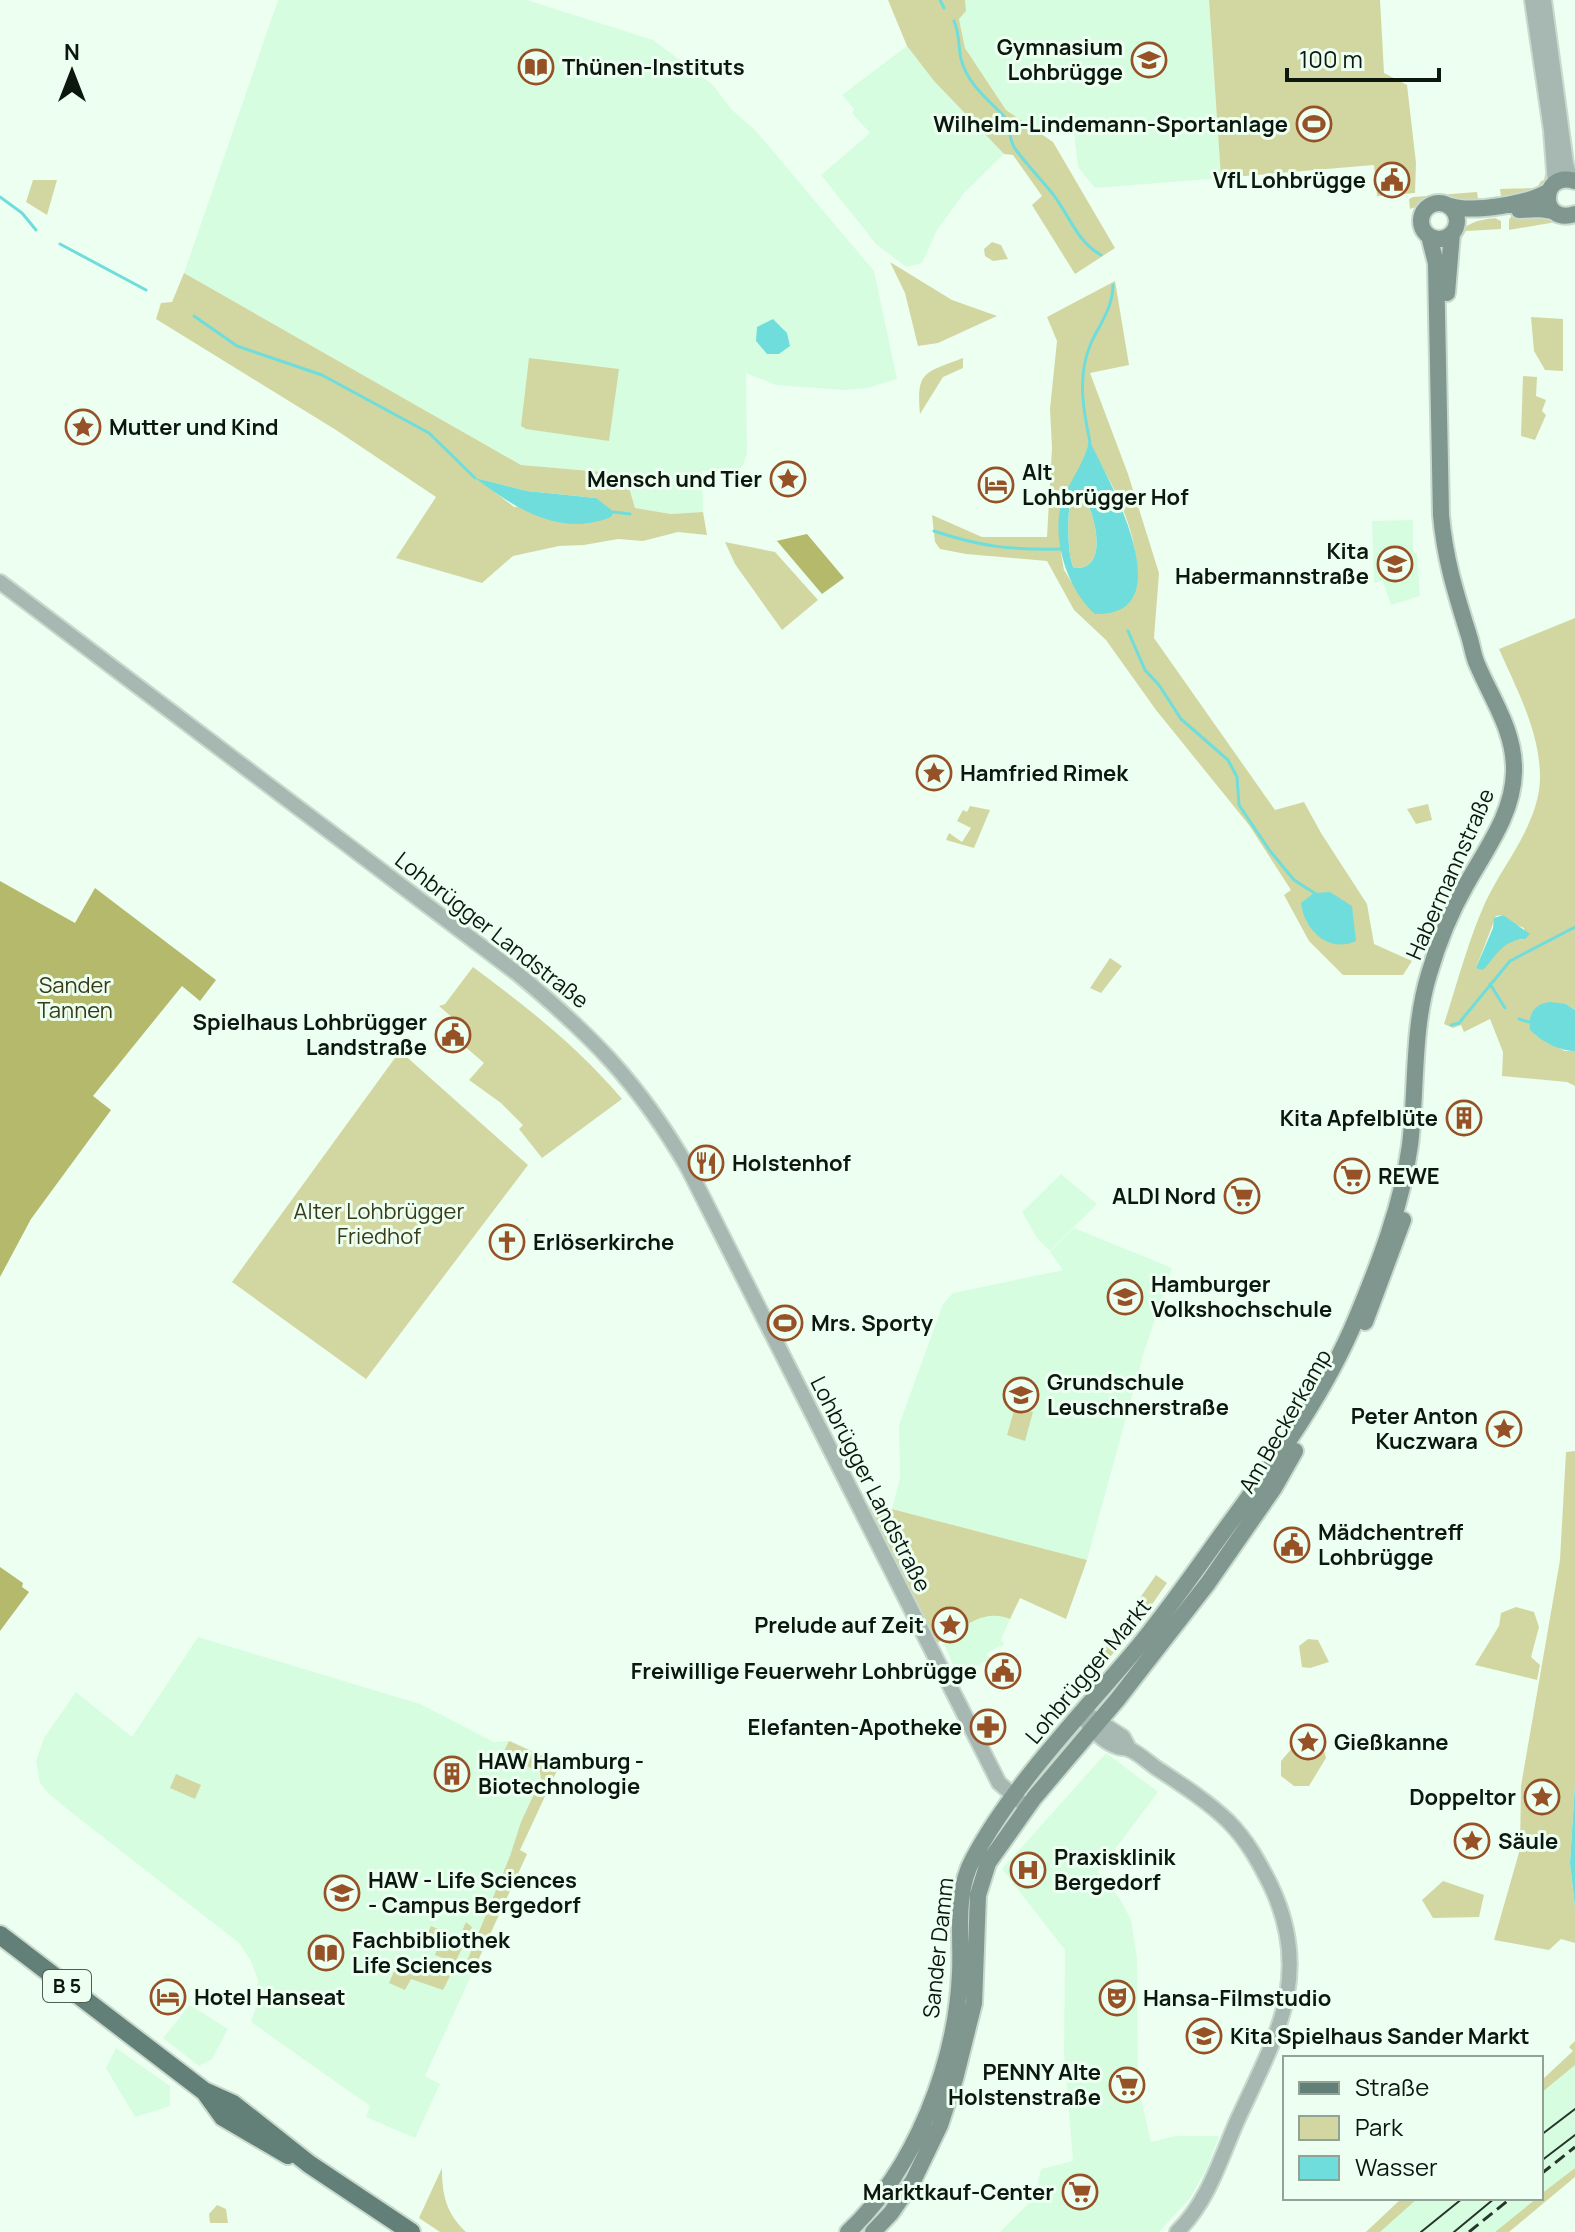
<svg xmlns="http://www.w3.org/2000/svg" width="1575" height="2232" viewBox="0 0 1575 2232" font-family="Manrope,sans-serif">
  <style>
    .built { fill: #d7fde1 }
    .green { fill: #d2d7a2; fill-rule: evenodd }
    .forest { fill: #b4b96b }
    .water { fill: #6edddb; fill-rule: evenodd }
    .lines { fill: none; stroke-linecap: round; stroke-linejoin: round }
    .stream { stroke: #6edddb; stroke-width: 3 }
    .tertiary-casing { stroke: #c8dacd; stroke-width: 18 }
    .secondary-casing { stroke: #c8dacd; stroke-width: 20 }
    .primary-casing { stroke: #c8dacd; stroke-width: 22 }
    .tertiary { stroke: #a7b7b2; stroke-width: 14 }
    .secondary { stroke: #7f978f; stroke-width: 16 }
    .primary { stroke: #628077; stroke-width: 18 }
    .tram { stroke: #29352c; stroke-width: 2 }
    .rail { stroke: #29352c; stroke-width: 3; stroke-dasharray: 12 6; stroke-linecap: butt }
    .labels { text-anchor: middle; stroke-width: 6; stroke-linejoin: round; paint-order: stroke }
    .shield { fill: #ecfff1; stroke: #4f5d53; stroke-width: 2 }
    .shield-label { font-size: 20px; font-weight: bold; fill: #0c170f }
    .poi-label { font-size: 22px; font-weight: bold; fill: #0c170f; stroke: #ecfff1; text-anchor: start }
    .street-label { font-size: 22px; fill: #0c170f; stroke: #ecfff1 }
    .park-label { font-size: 22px; fill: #383a18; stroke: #ecfff1 }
  </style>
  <rect width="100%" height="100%" fill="#ecfff1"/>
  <path class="built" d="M278,0h249l126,40 59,44 20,26 24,21 118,140 23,108 -29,9 -25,2 -67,-5 -30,-12 1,80 -4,12 -7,6h-34l1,41 -32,2 -36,-6 -11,-34 -103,-9 -337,-192z
    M965,0h244l12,178 -126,10 -17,-21 -5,-43 -37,6 -30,-20 -41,-62 -6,-29 7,-8z
    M907,46l27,35 70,73 -40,39 -27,37 -15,33 -16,4 -30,-23 -55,-69 49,-42 -18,-20 2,-4 -12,-14z
    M1413,520v33h4l3,43 -29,9 -8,-24 -9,2 -2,-62z
    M1061,1174l36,30 -47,47 -13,-13 -15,-26z
    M1074,1228l98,40 -28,84 -57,208 -195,-51 8,-31 -1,-53 44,-121 10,-11 110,-23 -13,-18z
    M1000,1615l10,4 -9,21 3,3 -2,4 -3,-1 -13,8 5,4 -33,17 -16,-35 36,-24z
    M198,1637l222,67 74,38 17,-1 49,23 -40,86 7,4 -102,222 15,8 -25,54 -49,-21 4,-11 -119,-84 5,-15 2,-27 -7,-19 -12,-18 -163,-127 -27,-22 -9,-11 -4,-22 8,-23 32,-46 56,45z
    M1106,1753l52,39 -60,80 22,27 11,21 6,38 1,127 13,57 24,-6h44l-12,32 -17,30 -31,34h-159l34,-34 7,-29 32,-8 -9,-109 1,-102 -63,-81z
    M190,2005l38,24 -16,30 -13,7 -36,-28z
    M1575,2041v127l-34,26v-113l32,-30 -4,-4z
    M116,2048l54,38v20l-35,11 -29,-49z
    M1402,2198h135l-42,34h-129z"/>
  <path class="green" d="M888,0h77l1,11 -7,8 6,29 41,62 47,32 62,106 -40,26 -43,-69 10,-9 -29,-41 -9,-1 -70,-73 -27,-35z
    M1209,0h171l4,73 23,12 9,78 -1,30 -38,3 -3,-31 -153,13z
    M1552,169l-6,19 -55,14v-4l10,-1 -1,-8 37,-1 4,-7 3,-1 1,-5z
    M33,180h24l-10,35 -21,-13z
    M1477,192l1,7 10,-1v4l-49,-4 -29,11 -1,-10 4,-2z
    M1541,212l21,9 -53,9v-10l3,-5z
    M1495,218l6,3v8l-35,2 -8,13 -3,-5c10,-16 22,-19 40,-21z
    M992,242l9,3 7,14 -15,2 -8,-5 -1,-7z
    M890,262l62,38 45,16 -59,27 -20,3 -13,-53z
    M184,273l337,192 104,9 10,34 36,6 32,-2 4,23 -29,-3 -35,9 -25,-2 -34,6 -25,1 -46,10 -31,27 -86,-25 40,-61 -100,-67 -180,-111 5,-16 11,-1zM478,479l49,12 69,7 -82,9z
    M1115,281l14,84 -39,8 38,101 31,99 -5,65 121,172 29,-8 17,31 46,71 7,40 38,17 -9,14h-60l-34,-34 -25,-46 7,-5 -42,-65 -93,-115 -50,-70 -32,-30 -27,-49 -81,-7 -26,-5 -5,-7 -3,-27 50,22h65l5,-89 -2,-39 7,-68 -10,-24zM1089,442c25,47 53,92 47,147l-57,5 -15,-24 -3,-17v-50l19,-32z
    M1531,317l32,2v52l-18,-1 -11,-19z
    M529,358l90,11 -10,72 -83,-12 -5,-3z
    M963,358v10l-20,9 -23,37c-4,-44 5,-41 43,-56z
    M1523,376l14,1 -1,19 10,4 -4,11 4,4 -11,25 -14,-4z
    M1073,492l10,2c11,17 28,77 -9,74 -7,-11 -8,-62 -1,-76z
    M725,542l50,10 43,48 -36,30 -47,-66z
    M1575,618v392l-9,-6 -31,31 30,16h10v35l-8,-4 -65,-6 1,-24 -13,-33 -26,13 -3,-7 -8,3 -9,-4c13,-40 24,-83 41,-121 19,-41 56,-81 55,-128 -1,-45 -23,-85 -41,-126zM1503,915l6,7 15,6 1,11c-28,1 -26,20 -49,29l20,-52z
    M1428,804l4,16 -16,4 -9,-15z
    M970,806l20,4 -16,38 -28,-8 3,-7 13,9 9,-14 -14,-7 6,-11 4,2z
    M1110,958l12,8 -21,27 -11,-5z
    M473,967c55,41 104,79 149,132l-80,59 -23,-29 4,-4 -22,-22 -32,-23 15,-17 -22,-19 8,-11 -31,-27 6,-2z
    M400,1051l128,114 -162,214 -134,-97z
    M1015,1407l18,5 -8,29 -18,-6z
    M1575,1451v333l-5,79 5,44v36l-14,-4 -12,11 -55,-10 26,-91 1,-63 39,-226 6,-108z
    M869,1506l23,3 195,51 -21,59 -46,-21 -10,21c-29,-12 -48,11 -73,24z
    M1156,1575l11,8 -26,37 -5,-1 -15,21 2,2 -18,21 -8,-4z
    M1516,1607l18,5 5,15 -8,30 9,8 -3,15 -62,-15 24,-39 2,-13z
    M1308,1639l10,1 11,22 -19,6 -8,-1 -3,-21z
    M1312,1733l11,13 3,12 -17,28h-15l-13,-10v-15l23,-27z
    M509,1741l51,23 -40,86 7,4 -52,113 -8,-6 43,-105 11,-34 20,-43 -1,-7 -35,-15 -2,-4z
    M176,1774l25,11 -6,14 -25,-11z
    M1443,1881l41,14 -5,22 -46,1 -11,-18z
    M466,1922l6,5 -17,36 -20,-8 3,-9 -14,-5 7,-15 28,12z
    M432,1961l21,9 -10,20 -32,-11 -6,11 -16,-7 9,-21 28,12z
    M1575,2041v24l-34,28v-12l32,-30 -4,-4z
    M442,2168c0,27 4,45 24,64h-26l-21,-14z
    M1575,2168v9l-66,55h-14l42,-34h4v-4z
    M1402,2198h16l-38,34h-14z
    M217,2205l9,4 2,14h-18l-1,-9z"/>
  <path class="forest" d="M807,534l37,44 -22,16 -45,-53 -5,1z
    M0,881l75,42 20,-35 121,92 -16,21 -18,-15 -89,110 18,14 -80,109 -31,58z
    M0,1567l23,16 -1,4 7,5 -29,39z"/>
  <path class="water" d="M773,319l14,14 3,13 -11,8h-12l-11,-13 1,-14z
    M1089,440c18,36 97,177 6,174 -29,-25 -48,-85 -29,-122 9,-19 19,-31 23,-52zM1073,493l10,1c11,17 28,77 -9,74 -7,-11 -8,-62 -1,-75z
    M475,478l52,13 69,7 18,14 -3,5c-51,21 -96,-9 -136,-39z
    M1330,892l22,14 4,35c-28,13 -52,-12 -55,-38l13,-10z
    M1503,915l27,19 -5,5c-22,1 -28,16 -42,31l-7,-2 17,-40 1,-10z
    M1550,1002l16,2 9,6v41c-16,0 -34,-10 -45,-21 -2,-16 4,-26 20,-28z
    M1575,1784v123l-5,-44z"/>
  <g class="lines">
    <path class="stream" d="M940,0l4,8
      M954,21c6,14 4,24 7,38 6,24 26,40 43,57 7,11 4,24 12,34 11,15 24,28 36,43 17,21 24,48 49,62
      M0,197l22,16 14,17
      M60,244l86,46
      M194,316l43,30 85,29 107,58 46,45
      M1090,442c-7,-33 -13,-66 1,-99 9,-19 22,-36 22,-58
      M614,512l16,2
      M934,531c47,16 78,19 127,18
      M1128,631l17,39 14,15 22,34 47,41 9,17 2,28 31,46 24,29 22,14
      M1490,984l15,24
      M1519,1019l10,3
      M1451,1025l8,-2 51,-62 65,-34"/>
    <g class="tertiary-casing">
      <path id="tertiary" d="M1532,0l19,130 4,53
        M1544,0l22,164 5,15
        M0,582l518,392c74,62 121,109 170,194l311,615 28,24
        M1092,1717l31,20 7,13
        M1085,1720c8,11 20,23 33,27 3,1 8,1 11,2 9,4 18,12 26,18 24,16 51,33 73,54 19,19 31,41 43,65 43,91 4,152 -34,235 -17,39 -29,81 -60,111"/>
    </g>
    <g class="secondary-casing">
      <path id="secondary" d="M1575,181c-36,-11 -36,45 0,33
        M1421 221a18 18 0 1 1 36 0a18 18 0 1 1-36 0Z
        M1450,206c23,7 79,-2 99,-15
        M1519,210l22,-1 12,2
        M1447,293l5,-60
        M1365,1322l38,-102
        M848,2232c67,-63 108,-168 112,-259 2,-37 -6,-79 13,-114 39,-73 105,-141 159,-205 37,-44 69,-92 103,-138 46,-63 91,-125 121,-197 23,-55 46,-114 54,-174 7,-57 2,-115 19,-171 9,-31 21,-61 37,-89 20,-36 47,-71 48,-113 1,-41 -22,-72 -37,-108 -4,-9 -5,-19 -8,-28 -13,-42 -24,-76 -28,-121l-5,-252 -7,-27
        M873,2232l18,-19 22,-32 27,-56 15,-46 19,-76 4,-108 10,-32 46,-65 83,-98 91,-117 66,-95 21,-37"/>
    </g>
    <g class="primary-casing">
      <path id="primary" d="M0,1935l204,156 29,13 76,60 102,68
        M205,2092l18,25 65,38"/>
    </g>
    <use href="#tertiary" class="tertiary"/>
    <use href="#secondary" class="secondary"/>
    <use href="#primary" class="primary"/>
    <path class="tram" d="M1541,2135l34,-26
      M1541,2161l34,-26
      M1421,2232l42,-34
      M1454,2232l41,-34"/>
    <path class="rail" d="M1541,2174l34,-27
      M1469,2232l42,-34"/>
  </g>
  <defs>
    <g id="school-ring" transform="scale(1.8)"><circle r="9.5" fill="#ecfff1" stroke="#965126" stroke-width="1.5"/><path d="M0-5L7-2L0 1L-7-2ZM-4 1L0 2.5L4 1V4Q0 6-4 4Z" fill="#965126"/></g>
    <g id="library-ring" transform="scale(1.8)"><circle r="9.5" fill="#ecfff1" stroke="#965126" stroke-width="1.5"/><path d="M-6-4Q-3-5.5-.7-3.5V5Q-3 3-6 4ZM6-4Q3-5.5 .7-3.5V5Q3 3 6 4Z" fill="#965126"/></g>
    <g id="stadium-ring" transform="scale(1.8)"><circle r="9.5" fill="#ecfff1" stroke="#965126" stroke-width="1.5"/><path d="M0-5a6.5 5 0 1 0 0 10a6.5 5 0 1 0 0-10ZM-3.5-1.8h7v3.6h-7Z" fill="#965126"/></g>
    <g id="civic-ring" transform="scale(1.8)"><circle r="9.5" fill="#ecfff1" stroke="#965126" stroke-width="1.5"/><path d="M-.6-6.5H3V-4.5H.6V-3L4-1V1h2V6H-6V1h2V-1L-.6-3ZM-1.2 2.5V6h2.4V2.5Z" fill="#965126"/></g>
    <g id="sight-ring" transform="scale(1.8)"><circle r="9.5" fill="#ecfff1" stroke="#965126" stroke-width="1.5"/><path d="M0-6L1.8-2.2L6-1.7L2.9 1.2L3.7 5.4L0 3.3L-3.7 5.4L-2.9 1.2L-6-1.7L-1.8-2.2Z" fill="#965126"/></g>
    <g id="hotel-ring" transform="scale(1.8)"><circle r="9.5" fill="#ecfff1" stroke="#965126" stroke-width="1.5"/><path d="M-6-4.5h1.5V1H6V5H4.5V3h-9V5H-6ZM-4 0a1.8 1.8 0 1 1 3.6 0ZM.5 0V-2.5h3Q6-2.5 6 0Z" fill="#965126"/></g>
    <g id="building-ring" transform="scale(1.8)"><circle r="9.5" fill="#ecfff1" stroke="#965126" stroke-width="1.5"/><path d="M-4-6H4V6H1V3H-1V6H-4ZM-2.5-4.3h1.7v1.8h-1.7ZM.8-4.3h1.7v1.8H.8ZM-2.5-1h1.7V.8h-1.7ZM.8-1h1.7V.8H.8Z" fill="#965126"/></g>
    <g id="restaurant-ring" transform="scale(1.8)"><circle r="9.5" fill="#ecfff1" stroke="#965126" stroke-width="1.5"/><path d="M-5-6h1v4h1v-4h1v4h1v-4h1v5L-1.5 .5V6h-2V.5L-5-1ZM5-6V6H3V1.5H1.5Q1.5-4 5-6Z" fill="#965126"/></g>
    <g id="supermarket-ring" transform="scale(1.8)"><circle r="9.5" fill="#ecfff1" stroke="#965126" stroke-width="1.5"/><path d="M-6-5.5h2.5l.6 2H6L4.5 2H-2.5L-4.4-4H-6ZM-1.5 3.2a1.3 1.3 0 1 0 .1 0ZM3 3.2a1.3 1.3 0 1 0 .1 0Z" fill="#965126"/></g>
    <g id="church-ring" transform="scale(1.8)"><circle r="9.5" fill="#ecfff1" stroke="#965126" stroke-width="1.5"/><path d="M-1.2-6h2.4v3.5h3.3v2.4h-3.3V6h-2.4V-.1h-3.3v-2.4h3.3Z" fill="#965126"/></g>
    <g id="university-ring" transform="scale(1.8)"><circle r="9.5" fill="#ecfff1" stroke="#965126" stroke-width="1.5"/><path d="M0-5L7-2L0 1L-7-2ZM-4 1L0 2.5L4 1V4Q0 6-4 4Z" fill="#965126"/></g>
    <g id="pharmacy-ring" transform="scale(1.8)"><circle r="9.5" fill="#ecfff1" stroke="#965126" stroke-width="1.5"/><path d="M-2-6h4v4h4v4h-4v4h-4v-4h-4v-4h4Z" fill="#965126"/></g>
    <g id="hospital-ring" transform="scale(1.8)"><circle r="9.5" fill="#ecfff1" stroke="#965126" stroke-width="1.5"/><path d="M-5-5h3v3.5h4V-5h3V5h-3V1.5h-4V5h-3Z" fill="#965126"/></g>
    <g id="theatre-ring" transform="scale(1.8)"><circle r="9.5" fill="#ecfff1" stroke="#965126" stroke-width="1.5"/><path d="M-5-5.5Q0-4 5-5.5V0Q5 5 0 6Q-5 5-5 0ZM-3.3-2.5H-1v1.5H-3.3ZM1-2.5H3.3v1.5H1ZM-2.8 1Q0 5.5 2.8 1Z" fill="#965126"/></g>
  </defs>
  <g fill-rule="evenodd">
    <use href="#school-ring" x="1149" y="60"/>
    <use href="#library-ring" x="536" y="67"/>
    <use href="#stadium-ring" x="1314" y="124"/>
    <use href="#civic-ring" x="1392" y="180"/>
    <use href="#sight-ring" x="83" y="427"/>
    <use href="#sight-ring" x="788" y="479"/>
    <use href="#hotel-ring" x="996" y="485"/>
    <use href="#school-ring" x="1395" y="564"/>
    <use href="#sight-ring" x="934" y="773"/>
    <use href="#civic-ring" x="453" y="1035"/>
    <use href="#building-ring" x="1464" y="1118"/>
    <use href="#restaurant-ring" x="706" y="1163"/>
    <use href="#supermarket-ring" x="1352" y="1176"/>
    <use href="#supermarket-ring" x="1242" y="1196"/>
    <use href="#church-ring" x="507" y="1242"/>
    <use href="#university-ring" x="1125" y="1297"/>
    <use href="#stadium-ring" x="785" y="1323"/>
    <use href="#school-ring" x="1021" y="1395"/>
    <use href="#sight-ring" x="1504" y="1429"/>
    <use href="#civic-ring" x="1292" y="1545"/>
    <use href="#sight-ring" x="950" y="1625"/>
    <use href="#civic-ring" x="1003" y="1671"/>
    <use href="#pharmacy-ring" x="988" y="1727"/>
    <use href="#sight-ring" x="1308" y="1742"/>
    <use href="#building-ring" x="452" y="1774"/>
    <use href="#sight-ring" x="1542" y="1797"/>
    <use href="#sight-ring" x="1472" y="1841"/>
    <use href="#hospital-ring" x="1028" y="1870"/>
    <use href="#university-ring" x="342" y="1893"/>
    <use href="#library-ring" x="326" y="1953"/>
    <use href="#hotel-ring" x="168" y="1997"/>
    <use href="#theatre-ring" x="1117" y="1998"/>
    <use href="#school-ring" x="1204" y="2036"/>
    <use href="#supermarket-ring" x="1127" y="2085"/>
    <use href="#supermarket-ring" x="1080" y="2192"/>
  </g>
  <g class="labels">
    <rect class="shield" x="43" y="1970" width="48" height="32" rx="6"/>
    <g class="shield-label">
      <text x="67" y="1993">B 5</text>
    </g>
    <g class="poi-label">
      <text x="1123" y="55" text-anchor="end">Gymnasium<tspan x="1123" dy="25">Lohbrügge</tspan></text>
      <text x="562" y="75">Thünen-Instituts</text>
      <text x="1288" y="132" text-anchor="end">Wilhelm-Lindemann-Sportanlage</text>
      <text x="1366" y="188" text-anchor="end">VfL Lohbrügge</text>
      <text x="109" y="435">Mutter und Kind</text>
      <text x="1022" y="480">Alt<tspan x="1022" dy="25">Lohbrügger Hof</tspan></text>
      <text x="762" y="487" text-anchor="end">Mensch und Tier</text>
      <text x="1369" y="559" text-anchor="end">Kita<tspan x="1369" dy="25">Habermannstraße</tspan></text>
      <text x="960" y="781">Hamfried Rimek</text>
      <text x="427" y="1030" text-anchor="end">Spielhaus Lohbrügger<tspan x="427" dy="25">Landstraße</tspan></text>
      <text x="1438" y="1126" text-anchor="end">Kita Apfelblüte</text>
      <text x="732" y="1171">Holstenhof</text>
      <text x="1378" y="1184">REWE</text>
      <text x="1216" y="1204" text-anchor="end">ALDI Nord</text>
      <text x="533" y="1250">Erlöserkirche</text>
      <text x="1151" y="1292">Hamburger<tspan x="1151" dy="25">Volkshochschule</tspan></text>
      <text x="811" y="1331">Mrs. Sporty</text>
      <text x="1047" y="1390">Grundschule<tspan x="1047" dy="25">Leuschnerstraße</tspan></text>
      <text x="1478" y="1424" text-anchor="end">Peter Anton<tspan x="1478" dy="25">Kuczwara</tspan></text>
      <text x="1318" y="1540">Mädchentreff<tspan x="1318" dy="25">Lohbrügge</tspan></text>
      <text x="924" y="1633" text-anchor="end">Prelude auf Zeit</text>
      <text x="977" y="1679" text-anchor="end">Freiwillige Feuerwehr Lohbrügge</text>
      <text x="962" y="1735" text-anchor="end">Elefanten-Apotheke</text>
      <text x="1334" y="1750">Gießkanne</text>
      <text x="478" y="1769">HAW Hamburg -<tspan x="478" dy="25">Biotechnologie</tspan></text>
      <text x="1516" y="1805" text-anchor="end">Doppeltor</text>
      <text x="1498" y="1849">Säule</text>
      <text x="1054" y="1865">Praxisklinik<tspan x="1054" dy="25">Bergedorf</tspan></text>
      <text x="368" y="1888">HAW - Life Sciences<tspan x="368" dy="25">- Campus Bergedorf</tspan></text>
      <text x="352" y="1948">Fachbibliothek<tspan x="352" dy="25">Life Sciences</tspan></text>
      <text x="194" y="2005">Hotel Hanseat</text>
      <text x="1143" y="2006">Hansa-Filmstudio</text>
      <text x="1230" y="2044">Kita Spielhaus Sander Markt</text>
      <text x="1101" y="2080" text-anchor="end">PENNY Alte<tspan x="1101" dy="25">Holstenstraße</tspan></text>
      <text x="1054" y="2200" text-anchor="end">Marktkauf-Center</text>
    </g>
    <g class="street-label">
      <text transform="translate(1450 874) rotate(-66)" y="8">Habermannstraße</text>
      <text transform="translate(492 930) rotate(38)" y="8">Lohbrügger Landstraße</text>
      <text transform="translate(1285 1421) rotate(-60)" y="8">Am Beckerkamp</text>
      <text transform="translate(871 1484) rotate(63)" y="8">Lohbrügger Landstraße</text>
      <text transform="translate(1088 1671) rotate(-50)" y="8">Lohbrügger Markt</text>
      <text transform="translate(938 1948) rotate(-84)" y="8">Sander Damm</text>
    </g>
    <g class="park-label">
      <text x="75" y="993">Sander<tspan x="75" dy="25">Tannen</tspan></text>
      <text x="379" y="1219">Alter Lohbrügger<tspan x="379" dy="25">Friedhof</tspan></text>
    </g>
  </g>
  <rect x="1283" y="2056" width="260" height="144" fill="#ecfff1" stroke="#92a297" stroke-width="2"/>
  <rect x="1299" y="2082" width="40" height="12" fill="#628077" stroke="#92a297" stroke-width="2"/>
  <text x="1355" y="2096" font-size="24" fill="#0c170f">Straße</text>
  <rect x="1299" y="2116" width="40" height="24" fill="#d2d7a2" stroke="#92a297" stroke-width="2"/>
  <text x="1355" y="2136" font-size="24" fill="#0c170f">Park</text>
  <rect x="1299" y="2156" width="40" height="24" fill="#6edddb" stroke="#92a297" stroke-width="2"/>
  <text x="1355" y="2176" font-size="24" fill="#0c170f">Wasser</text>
  <g transform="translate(72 72)" stroke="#ecfff1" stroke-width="6" paint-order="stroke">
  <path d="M0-6L14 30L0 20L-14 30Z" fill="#0c170f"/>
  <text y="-12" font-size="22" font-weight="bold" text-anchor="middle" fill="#0c170f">N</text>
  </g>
  <path d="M1287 68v12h152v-12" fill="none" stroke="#0c170f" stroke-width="4"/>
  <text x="1299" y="68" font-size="24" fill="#0c170f" stroke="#ecfff1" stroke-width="6" paint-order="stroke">100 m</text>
</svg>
